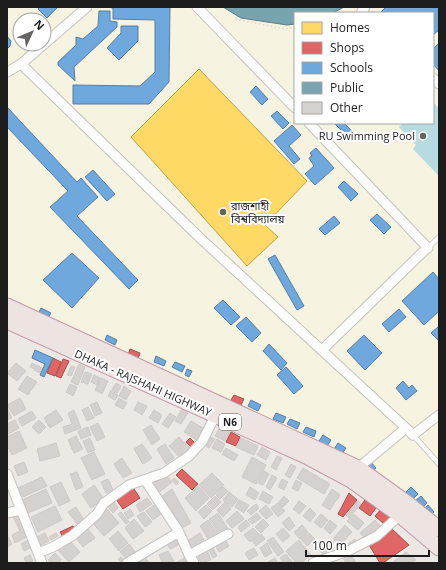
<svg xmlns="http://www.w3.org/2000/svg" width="446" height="570" viewBox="0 0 446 570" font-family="'Open Sans','Noto Sans Bengali',sans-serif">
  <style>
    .education { fill: #f6f3e0; fill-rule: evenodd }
    .water { fill: #b6dce2 }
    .homes { fill: #ffd966; stroke: #bba150 }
    .shops { fill: #e06666; stroke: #a65050 }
    .schools { fill: #6fa8dc; stroke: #567ea3 }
    .public { fill: #76a5af; stroke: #5b7c83 }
    .building { fill: #d4d1ce; stroke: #cfcac6 }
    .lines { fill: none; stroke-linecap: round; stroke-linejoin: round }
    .service-casing { stroke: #c4c3c1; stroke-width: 6 }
    .minor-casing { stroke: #c4c3c1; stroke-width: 11 }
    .trunk-casing { stroke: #c39baa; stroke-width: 17 }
    .path { stroke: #ebd8d7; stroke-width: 1.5; stroke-dasharray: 2 2; stroke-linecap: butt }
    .service { stroke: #fcfcfb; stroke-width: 4.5 }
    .minor { stroke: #fcfcfb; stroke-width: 9 }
    .trunk { stroke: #ede4e2; stroke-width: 15 }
    .poi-dot { fill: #656463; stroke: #fff; stroke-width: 1.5 }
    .labels { text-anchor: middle; stroke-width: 4; stroke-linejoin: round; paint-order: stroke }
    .shield { fill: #fff; stroke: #616161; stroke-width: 1 }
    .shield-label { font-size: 10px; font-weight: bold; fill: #1d1d1d }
    .poi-label { font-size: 11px; fill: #1d1d1d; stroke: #fff; text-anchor: end }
    .street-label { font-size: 11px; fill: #1d1d1d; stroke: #fff }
  </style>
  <rect width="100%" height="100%" fill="#ece9e5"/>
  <path class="education" d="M7,7h432v513l-31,-27 -45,-29 -356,-164zM295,13h138v110h-138zM20,20h24v24h-24z"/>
  <path class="water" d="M435,104l4,5v67l-26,-27 3,-4 -17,-18 4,-4h30v-17z"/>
  <path class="homes" d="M199,69l108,112 -42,44 13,12 -31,29 -116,-129z"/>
  <path class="shops" d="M130,349l10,4 -2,6 -10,-4z
    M53,358l8,4 -6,14 -8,-3z
    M63,359l6,2 -8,17 -5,-2z
    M234,395l10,4 -3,6 -10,-5z
    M231,432l9,5 -4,9 -10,-4z
    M190,438l5,5 -4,4 -5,-5z
    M182,469l16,15 -6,6 -16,-15z
    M132,486l8,12 -17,11 -8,-11z
    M349,493l8,7 -14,17 -5,-3z
    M365,500l11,8 -6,8 -11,-8z
    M382,508l9,8 -7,8 -9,-8z
    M73,526l2,4 -12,7 -3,-5z
    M391,528l18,17 -26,18h-3l-11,-18z"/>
  <path class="schools" d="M40,7h18l-11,11 -9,-9z
    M106,7h64l-1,75 -20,22h-76v-19l67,1 15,-14v-52l-42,-1v-11z
    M386,7h53v23l-6,5v-22h-53z
    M99,11h11v10l7,1v5l-43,40 1,14 -17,-16v-3l18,-17v-8l7,2 15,-13z
    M121,26h17v15l-19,19 -12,-12 14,-15z
    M7,36l4,5 -1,5 -3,3z
    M439,43v28l-6,-7v-15z
    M256,86l12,13 -6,6 -12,-13z
    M7,107l70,75 4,-4 17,19 -21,19 61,64 -9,9 -79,-82 18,-16 -61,-64z
    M277,111l12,12 -6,6 -12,-13z
    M334,123h10l8,8 -5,5z
    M292,125l9,10 -12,11 11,13 -6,5 -20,-23z
    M316,148l18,20 -19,17 -10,-11 9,-8 -5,-8 3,-2 -2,-3z
    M93,170l22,24 -8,7 -22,-24z
    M344,181l14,13 -7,7 -13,-14z
    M377,214l14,13 -7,7 -14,-14z
    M334,216l6,7 -15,12 -6,-6z
    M72,253l27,25 -27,30 -29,-28z
    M275,255l29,51 -7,4 -29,-51z
    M433,272l6,7v32l-15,14 -22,-24z
    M223,300l17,17 -9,8 -17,-17z
    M41,308l10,5 -3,5 -10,-4z
    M399,309l7,8 -17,15 -7,-8z
    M246,317l15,16 -9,9 -16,-16z
    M439,326v15l-8,-8z
    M107,335l10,5 -2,5 -10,-5z
    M364,335l18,18 -17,17 -18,-19z
    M269,344l18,19 -6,7 -18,-19z
    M35,350l18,8 -9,19 -4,-2 5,-11 -13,-6z
    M156,356l10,5 -2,5 -10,-4z
    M175,362l10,4 -3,6 -10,-5z
    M286,367l17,19 -9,8 -17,-19z
    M187,369l5,2 -3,6 -4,-2z
    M403,381l6,7 3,-3 5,6 -11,9 -10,-12z
    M251,400l10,5 -3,6 -10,-5z
    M276,413l10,4 -3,6 -10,-4z
    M290,419l10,4 -3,6 -10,-5z
    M306,427l10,4 -2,6 -11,-5z
    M323,435l8,5 -4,6 -8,-5z
    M338,443l8,5 -4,6 -8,-5z
    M370,461l6,7 -5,5 -7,-6z
    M411,487l7,7 -5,5 -7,-7z
    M421,496l6,7 -5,5 -7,-7z
    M428,505l6,7 -5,5 -7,-6z"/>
  <path class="public" d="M223,7h121l-11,6h-38v11l-8,1 -46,-7z"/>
  <path class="building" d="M16,363l10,8 -9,10 -10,-8z
    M32,363l4,2 -2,4 -4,-2z
    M79,364l6,3 -7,18 -7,-3z
    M37,365l5,3 -2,5 -6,-3z
    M71,366l4,1 -4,9 -4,-1z
    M85,372l7,2 -4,10 -7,-2z
    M94,375l6,3 -3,7 -6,-3z
    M27,376l10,6 -9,13 -10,-6z
    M101,378l7,3 -6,13 -7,-4z
    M116,383l5,3 -4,7 -5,-4z
    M70,384l7,3 -4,9 -7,-4z
    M124,386l7,5 -5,9 -7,-4z
    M111,390l7,5 -3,5 -7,-4z
    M20,398l6,11 -12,7 -7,-11z
    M119,398l8,5 -4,6 -8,-4z
    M97,402l5,11 -7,3 -5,-11z
    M138,402l9,4 -5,9 -8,-5z
    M88,407l6,11 -7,3 -5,-11z
    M182,409l6,4 -7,11 -6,-3z
    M8,410l4,8 -5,2v-9z
    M56,410l7,10 -13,8 -6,-10z
    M74,410l7,18 -16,6 -2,-7 9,-3 -4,-11z
    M154,410l8,5 -4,8 -9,-5z
    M32,411l4,7 -14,8 -4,-7z
    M170,413l6,4 -8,11 -6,-4z
    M15,420l4,8 -11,6 -1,-10z
    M39,420l7,7 -7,7 -7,-7z
    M191,421l14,8 -7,12 -14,-9z
    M98,423l7,14 -8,4 -7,-14z
    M151,425l9,14 -8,6 -9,-15z
    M88,427l3,8 -10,4 -3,-8z
    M220,427l10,5 -5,9 -10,-5z
    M19,431l8,17 -15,7 -5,-10v-8z
    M76,436l7,13 -9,4 -6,-13z
    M179,437l11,11 -10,10 -11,-12z
    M211,437l4,2 -6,9 -4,-3z
    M90,438l5,12 -7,3 -5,-12z
    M241,438l17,8 -4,9 -18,-8z
    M217,439l8,5 -4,8 -9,-4z
    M56,443l4,13 -20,5 -3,-12z
    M142,444l10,14 -9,6 -9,-15z
    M165,444l9,14 -8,6 -9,-15z
    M262,447l8,5 -4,8 -9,-5z
    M226,448l12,7 -4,6 -12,-7z
    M94,452l11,22 -13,6 -11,-22z
    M277,456l5,2 -6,12 -5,-3z
    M252,457l14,8 -10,19 -14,-7z
    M122,458l10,15 -9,5 -9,-14z
    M24,462l4,10 -10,4 -4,-10z
    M291,464l5,3 -6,11 -5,-3z
    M303,468l27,16 -6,10 -27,-16z
    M264,471l5,3 -6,11 -5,-2z
    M77,472l6,15 -7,3 -6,-16z
    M212,473l12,12 -13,13 -12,-13z
    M165,474l7,8 -16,13 -7,-8z
    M272,475l5,3 -7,12 -4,-3z
    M42,477l5,9 -24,11 -5,-9z
    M174,478l5,4 -3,3 -4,-5z
    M108,479l5,11 -7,3 -5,-11z
    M282,479l6,3 -4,8 -6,-3z
    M296,480l6,3 -4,8 -6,-3z
    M61,482l9,19 -11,5 -9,-19z
    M94,485l10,14 -13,9 -9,-14z
    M198,486l11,12 -13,13 -11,-13z
    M223,487l5,4 -8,8 -4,-4z
    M250,487l9,6 -4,7 -9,-5z
    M46,489l6,14 -24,10 -6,-13z
    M172,489l19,34 -11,6 -22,-30z
    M332,489l8,6 -10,15 -8,-5z
    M263,491l10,6 -4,7 -10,-5z
    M229,492l9,7 -6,8 -9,-7z
    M215,496l6,6 -8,8 -6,-6z
    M284,496l5,5 -6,6 -5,-4z
    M147,498l5,6 -12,8 -4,-7z
    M239,500l10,5 -5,8 -9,-6z
    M299,501l7,5 -7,8 -6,-5z
    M358,501l3,3 -12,14 -3,-3z
    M114,502l4,6 -5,5 -5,-6z
    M225,502l6,7 -8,8 -6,-7z
    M278,503l7,8 -7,6 -7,-9z
    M256,504l3,4 -8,7 -4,-4z
    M154,505l7,9 -8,6 -7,-9z
    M206,505l6,6 -8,8 -6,-7z
    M266,505l7,9 -7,5 -7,-8z
    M55,506l7,14 -24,12 -7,-15z
    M76,507l8,13 -7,4 -9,-12z
    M106,508l13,15 -15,13 -13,-15z
    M310,508l6,6 -6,8 -7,-6z
    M130,509l4,6 -6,4 -4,-6z
    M237,511l7,8 -12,9 -6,-7z
    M121,512l8,10 -3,2 -8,-10z
    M144,512l8,10 -7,5 -8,-11z
    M218,513l10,16 -8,6 -11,-16z
    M257,513l4,5 -9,6 -4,-4z
    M19,514l11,21 -15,8 -3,-8 8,-4 -7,-14z
    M321,514l7,6 -7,8 -7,-6z
    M354,514l10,9 -6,7 -11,-9z
    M289,517l6,9 -6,5 -7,-8z
    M134,519l10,12 -11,8 -8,-11z
    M263,519l6,6 -8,8 -6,-6z
    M208,520l11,16 -9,6 -10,-16z
    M246,520l4,5 -9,7 -3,-5z
    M330,520l7,6 -7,8 -6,-6z
    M375,520l6,7 -15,13 -6,-7z
    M302,525l6,7 -8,7 -6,-7z
    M345,525l7,7 -12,13 -7,-6z
    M253,528l6,6 -9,8 -6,-7z
    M283,528l7,8 -7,6 -7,-8z
    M88,529l7,9 -5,4 -7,-9z
    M118,531l10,12 -9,8 -10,-12z
    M45,533l4,8 -8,4 -4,-8z
    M56,533l2,3 -7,4 -2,-3z
    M81,533l8,9 -6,5 -7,-9z
    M200,533l5,9 -13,7 -5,-8z
    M309,533l6,6 -8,7 -6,-7z
    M261,534l4,5 -9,7 -4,-5z
    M7,535l5,9 -5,3z
    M178,535l4,8 -12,6 -4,-7z
    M273,537l11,15 -6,4 -11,-15z
    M224,538l5,8 -10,6 -5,-9z
    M30,539l4,7 -10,5 -3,-7z
    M355,539l3,5 -7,4 -3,-4z
    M69,540l11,12 -11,10 -11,-12z
    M299,540l12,15 -10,8h-5l-10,-12z
    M323,541l6,8 -6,5 -7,-8z
    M267,543l5,10 -7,4 -5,-9z
    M129,544l8,10 -9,7 -8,-9z
    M212,546l5,10 -4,2 -5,-10z
    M206,548l5,12 -10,3 -5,-10z
    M254,548l4,7 -9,5 -4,-7z
    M168,551l6,10 -11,2 -4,-8z
    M350,552l6,11h-10l-4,-8z
    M406,552l10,8 -4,3h-16l-2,-2z
    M55,553l6,7 -3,3h-7l-3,-3z
    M143,554l6,9h-12l-2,-3z
    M286,554l7,9h-9l-4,-5z
    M30,555l3,6 -7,2 -2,-5z
    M187,556l4,7h-15z
    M121,557l4,4 -2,2 -5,-4z
    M275,558l3,5h-10v-1z"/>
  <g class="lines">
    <g class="service-casing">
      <path id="service" d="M428,248l11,-11
        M413,435l26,29"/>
    </g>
    <g class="minor-casing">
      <path id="minor" d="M197,7l98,101
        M364,13l-2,-2 3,-4
        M21,64l66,-57
        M7,72l14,-8 177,172 208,192 -48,40
        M433,78l6,6
        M309,123l119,125
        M322,350l103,-100
        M406,428l7,7 26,-20
        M7,474l35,89
        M145,480l34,52 10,23 5,8
        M7,513l14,-3
        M38,553l15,-6 19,-11 25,-22 7,-11 25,-18 35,-12 25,-17 13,-14 15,-30
        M189,555l39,-21
        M127,563l52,-31
        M313,563l35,-12 29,-15 23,-21"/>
    </g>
    <g class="trunk-casing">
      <path id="trunk" d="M7,306l351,162 50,36 31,25
        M7,321l299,135 45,24 49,35 39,33"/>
    </g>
    <path class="path" d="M235,19l49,10 11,-2"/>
    <use href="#service" class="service"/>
    <use href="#minor" class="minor"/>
    <use href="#trunk" class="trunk"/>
  </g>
  <g class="poi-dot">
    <circle cx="423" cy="136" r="4"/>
    <circle cx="223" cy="212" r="4"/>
  </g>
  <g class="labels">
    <rect class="shield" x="219" y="414" width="22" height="16" rx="3"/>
    <g class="shield-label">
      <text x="230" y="426">N6</text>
    </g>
    <g class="poi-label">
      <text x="415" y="140">RU Swimming Pool</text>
      <text x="231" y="210" text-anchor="start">রাজশাহী<tspan x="231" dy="13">বিশ্ববিদ্যালয়</tspan></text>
    </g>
    <g class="street-label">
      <text transform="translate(143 383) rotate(24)" y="4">DHAKA - RAJSHAHI HIGHWAY</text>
    </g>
  </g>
  <rect width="446" height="570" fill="none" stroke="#1d1d1d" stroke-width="16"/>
  <rect x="294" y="12" width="140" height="112" fill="#ffffff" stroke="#a5a5a5"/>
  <rect x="302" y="22" width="20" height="12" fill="#ffd966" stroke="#a5a5a5"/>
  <text x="330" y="32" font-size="12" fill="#1d1d1d">Homes</text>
  <rect x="302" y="42" width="20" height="12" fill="#e06666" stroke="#a5a5a5"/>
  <text x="330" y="52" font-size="12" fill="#1d1d1d">Shops</text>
  <rect x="302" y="62" width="20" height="12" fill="#6fa8dc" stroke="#a5a5a5"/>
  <text x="330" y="72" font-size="12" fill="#1d1d1d">Schools</text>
  <rect x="302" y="82" width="20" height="12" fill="#76a5af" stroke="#a5a5a5"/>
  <text x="330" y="92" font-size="12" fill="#1d1d1d">Public</text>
  <rect x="302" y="102" width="20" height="12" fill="#d4d1ce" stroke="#a5a5a5"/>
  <text x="330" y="112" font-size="12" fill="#1d1d1d">Other</text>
  <g transform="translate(32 32) rotate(46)"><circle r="19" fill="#ffffff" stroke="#a5a5a5"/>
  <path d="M0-3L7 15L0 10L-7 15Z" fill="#656463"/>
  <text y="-6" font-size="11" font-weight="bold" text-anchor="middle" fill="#1d1d1d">N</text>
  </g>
  <path d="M306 550v6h123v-6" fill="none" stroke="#1d1d1d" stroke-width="2"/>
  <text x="312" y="550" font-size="12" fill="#1d1d1d" stroke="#ffffff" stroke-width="3" paint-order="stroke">100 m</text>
</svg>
